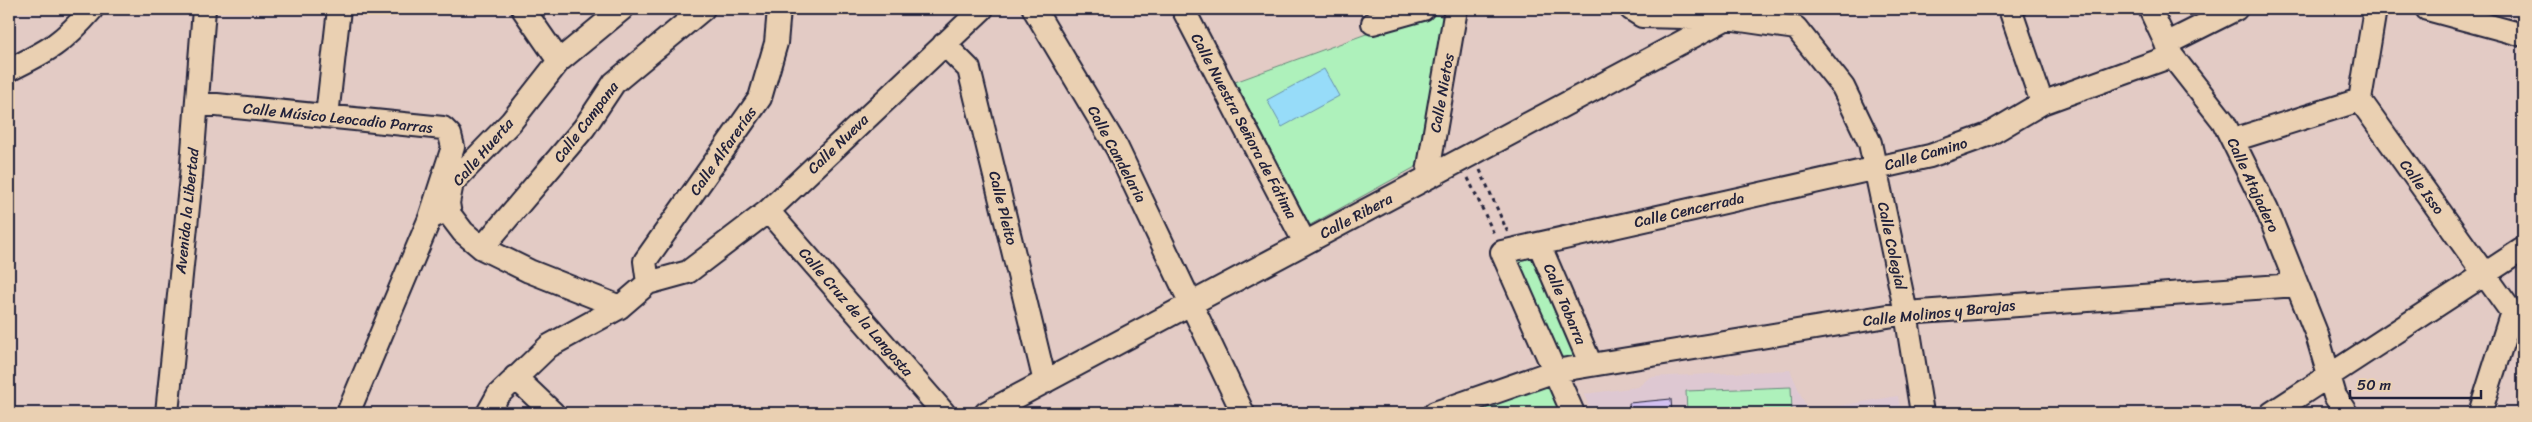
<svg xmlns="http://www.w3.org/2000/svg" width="2532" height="422" viewBox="0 0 2532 422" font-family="Sriracha,sans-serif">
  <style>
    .built { fill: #dec8d2 }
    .green { fill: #aef1bb; stroke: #688a7b }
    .water { fill: #97dcf9; stroke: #6892ad }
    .building { fill: #d2c0f1; stroke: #22223b }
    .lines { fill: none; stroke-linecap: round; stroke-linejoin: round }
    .minor-casing { stroke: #22223b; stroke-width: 26 }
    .path { stroke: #22223b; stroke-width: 3; stroke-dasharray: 4 4; stroke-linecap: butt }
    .minor { stroke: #ead0b2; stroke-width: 22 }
    .labels { text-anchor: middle; stroke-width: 4.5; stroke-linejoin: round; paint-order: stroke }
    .street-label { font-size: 15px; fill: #22223b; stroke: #ead0b2 }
  </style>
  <rect width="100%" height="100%" fill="#e3cbc5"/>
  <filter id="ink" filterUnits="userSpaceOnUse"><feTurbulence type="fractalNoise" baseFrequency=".02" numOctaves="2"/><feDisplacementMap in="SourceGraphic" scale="10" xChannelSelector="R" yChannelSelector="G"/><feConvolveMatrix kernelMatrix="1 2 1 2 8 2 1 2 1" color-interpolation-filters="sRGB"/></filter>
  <g filter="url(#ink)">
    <path class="built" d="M1790,370l18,41 90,-15 3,17h-309l-8,-19 54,-7 12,-10z"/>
    <path class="green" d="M1436,15l5,1 4,5 -26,144 -109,60 -75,-143 175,-64z
      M1539,244l52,121 -36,6 18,42h-138l120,-42 -53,-119z
      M1791,387l1,26h-105l-1,-22z"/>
    <path class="water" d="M1324,69l15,27 -57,31 -15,-27z"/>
    <path class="building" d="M1671,399l1,14h-42l-1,-10z"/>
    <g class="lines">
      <g class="minor-casing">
        <path id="minor" d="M523,9l36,52
          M1034,9l83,139 126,265
          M1183,9l122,234
          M1631,9l11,7 85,2 69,10 47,59 27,56 36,170 16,100
          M2010,9l32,94
          M2150,9l22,47 51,65 44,89 50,125 18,61 11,17
          M2427,9l96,26
          M1373,23l50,-14
          M944,44l25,25 76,313
          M2166,44l70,-35
          M9,70c39,-19 54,-27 83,-61
          M2360,100l163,228
          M2360,100l15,-91
          M197,103l246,25 7,7 3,12 -23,71
          M327,116l12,-107
          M2233,140l127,-40
          M1427,178l29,-169
          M768,211l176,202
          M1539,244l52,121
          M482,248l102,-120 30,-45 89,-74
          M648,283l-3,-22 115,-163 16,-55 3,-34
          M620,307l-91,-36 -47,-23 -19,-16 -13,-17 -2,-12 4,-20 59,-61 48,-61 63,-52
          M515,377l38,36
          M167,413l24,-236 13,-168
          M348,413l82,-195 14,-6
          M488,413l10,-18 51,-49 71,-39 28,-24 40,-11 80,-61 214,-202
          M986,413l741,-395 23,-9
          M1435,413l120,-42 351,-58 390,-28
          M1573,413l-71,-161 428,-96 58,-21 54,-32 130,-47
          M2272,413l251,-164
          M2480,413l32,-101"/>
      </g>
      <path class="path" d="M1480,170l28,63
        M1468,178l27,58"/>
      <use href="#minor" class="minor"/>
    </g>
  </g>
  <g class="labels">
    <g class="street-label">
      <text transform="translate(1442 93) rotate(-80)" y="5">Calle Nietos</text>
      <text transform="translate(338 118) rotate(6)" y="5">Calle Músico Leocadio Parras</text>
      <text transform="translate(586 122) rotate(-53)" y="5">Calle Campana</text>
      <text transform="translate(1244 126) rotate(62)" y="5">Calle Nuestra Señora de Fátima</text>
      <text transform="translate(838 144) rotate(-44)" y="5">Calle Nueva</text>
      <text transform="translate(723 151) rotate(-55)" y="5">Calle Alfarerías</text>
      <text transform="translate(483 152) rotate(-49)" y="5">Calle Huerta</text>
      <text transform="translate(1117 154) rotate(62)" y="5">Calle Candelaria</text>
      <text transform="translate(1926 154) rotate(-16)" y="5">Calle Camino</text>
      <text transform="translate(2253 185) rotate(65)" y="5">Calle Atajadero</text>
      <text transform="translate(2422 187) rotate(54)" y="5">Calle Isso</text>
      <text transform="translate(1003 208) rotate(76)" y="5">Calle Pleito</text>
      <text transform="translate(1689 210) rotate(-13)" y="5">Calle Cencerrada</text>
      <text transform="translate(187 211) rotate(-84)" y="5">Avenida la Libertad</text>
      <text transform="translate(1356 216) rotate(-28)" y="5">Calle Ribera</text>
      <text transform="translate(1892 246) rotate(78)" y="5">Calle Colegial</text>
      <text transform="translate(1565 304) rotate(67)" y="5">Calle Tobarra</text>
      <text transform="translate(856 312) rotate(49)" y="5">Calle Cruz de la Langosta</text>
      <text transform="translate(1939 313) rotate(-6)" y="5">Calle Molinos y Barajas</text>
    </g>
  </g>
  <rect width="2532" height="422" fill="none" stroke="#ead0b2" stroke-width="30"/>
  <rect x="15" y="15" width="2502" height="392" fill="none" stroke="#22223b" stroke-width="2" filter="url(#ink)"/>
  <path d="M2350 390v8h131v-8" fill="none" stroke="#22223b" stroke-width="2.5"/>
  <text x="2357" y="390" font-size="15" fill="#22223b" stroke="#ead0b2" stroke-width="4" paint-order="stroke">50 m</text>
</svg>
